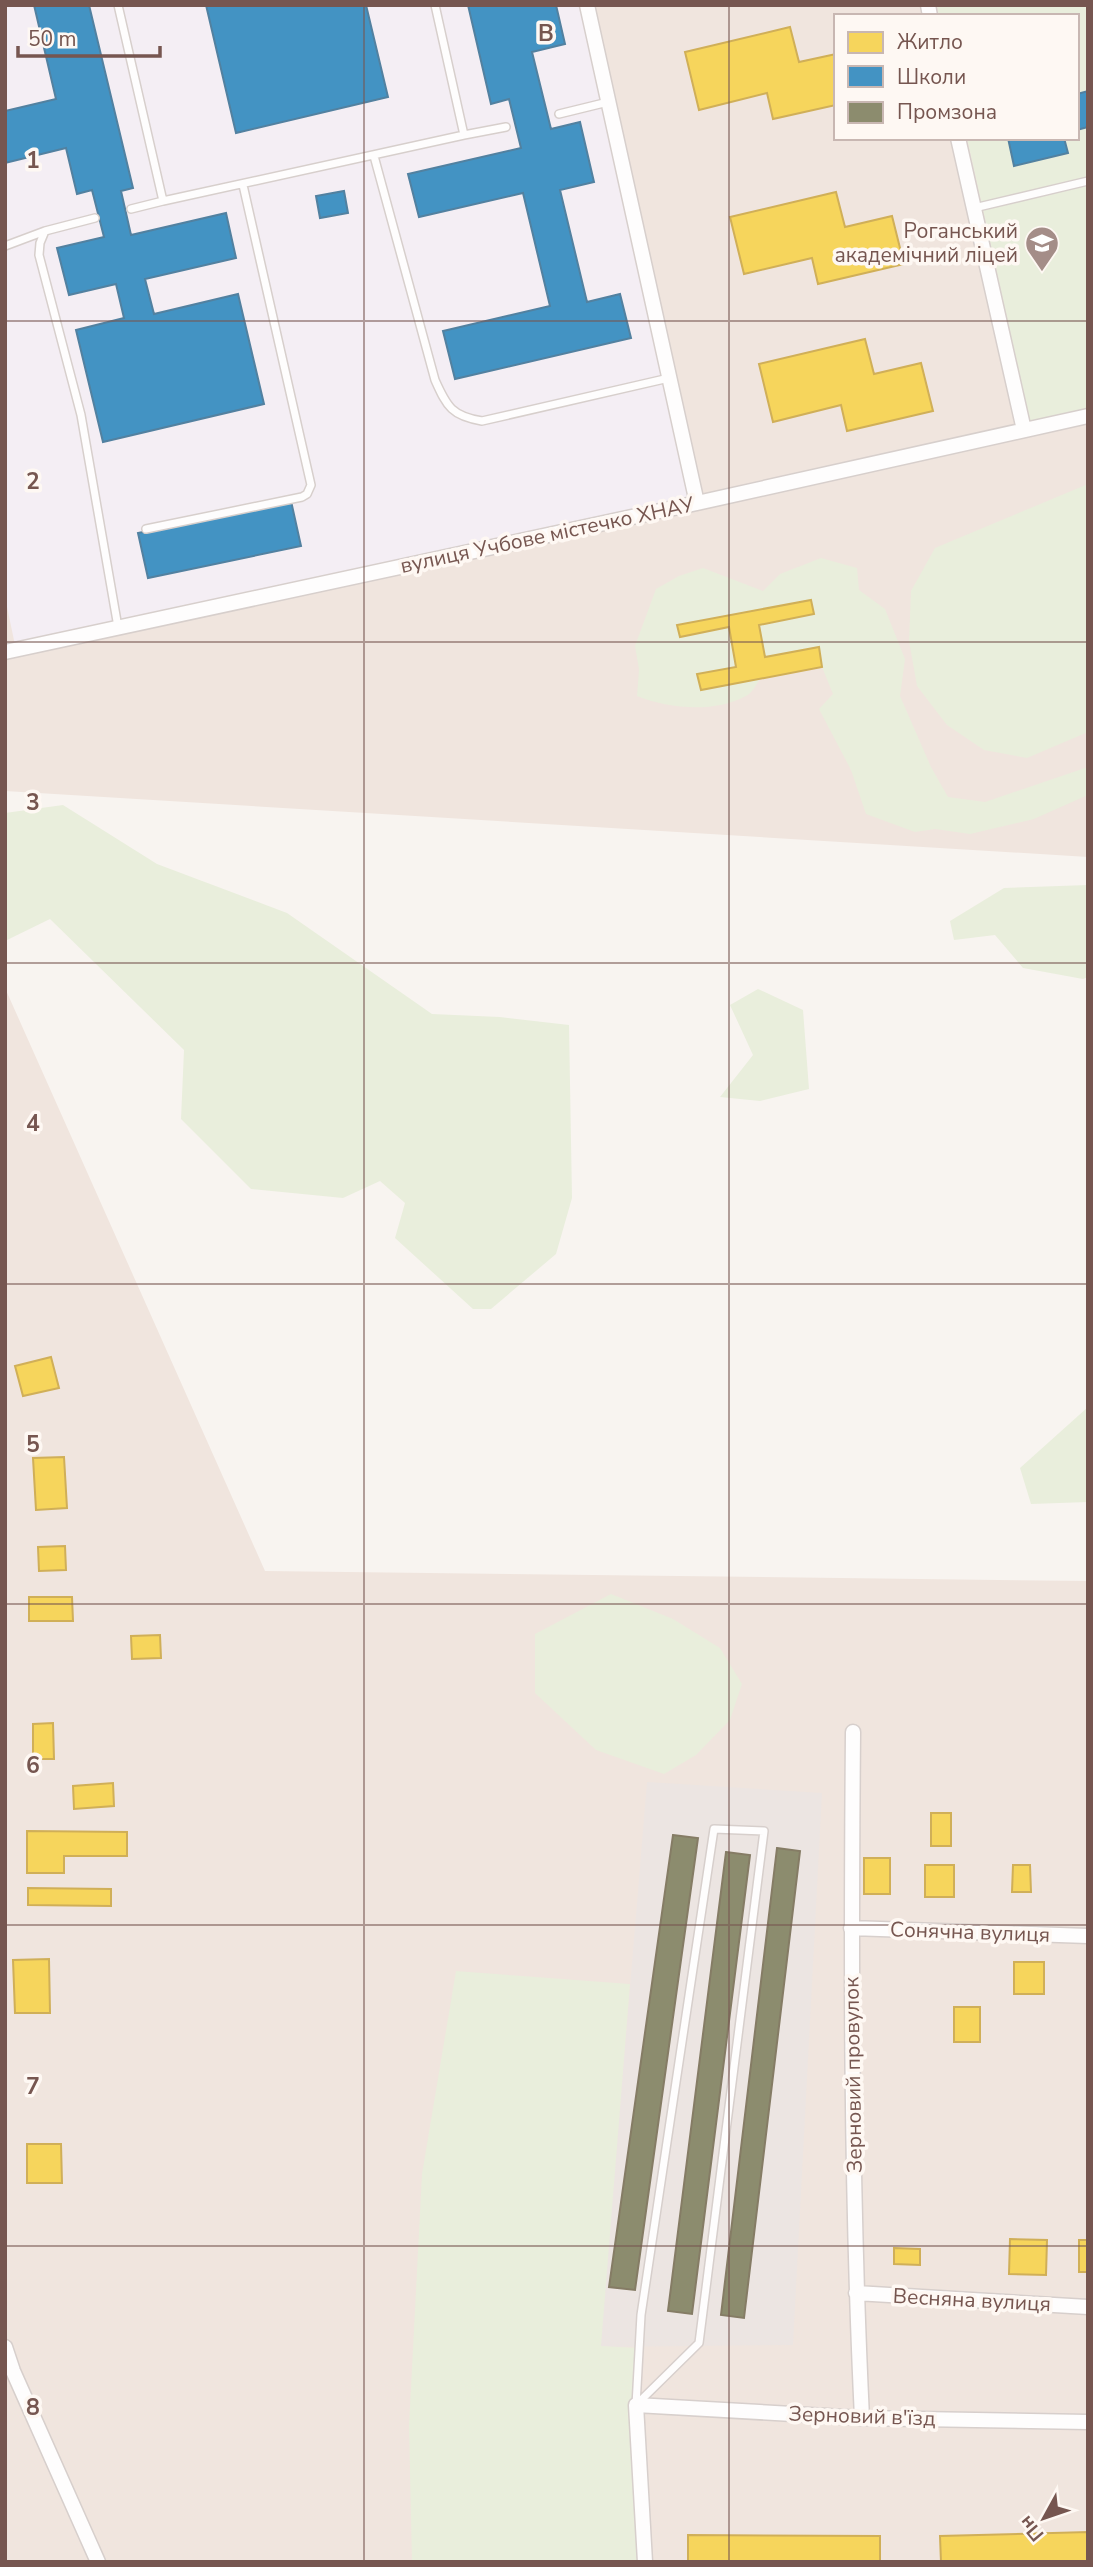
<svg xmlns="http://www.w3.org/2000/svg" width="1093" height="2567" viewBox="0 0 1093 2567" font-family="'Nunito Sans',sans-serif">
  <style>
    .residential { fill: #f0e5de; fill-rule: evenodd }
    .industrial { fill: #ece5e2 }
    .education { fill: #f4eef4 }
    .green { fill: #e9eedc }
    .homes { fill: #f6d55c; stroke: #d0af58; stroke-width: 2 }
    .schools { fill: #4393c3; stroke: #5281a0; stroke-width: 2 }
    .industry { fill: #8c8c6e; stroke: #857c65; stroke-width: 2 }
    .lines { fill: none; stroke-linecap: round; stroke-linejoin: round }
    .service-casing { stroke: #d7cfcc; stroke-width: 10 }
    .minor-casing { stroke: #d7cfcc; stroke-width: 17 }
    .service { stroke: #fefdfd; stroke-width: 7 }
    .minor { stroke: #fefdfd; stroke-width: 14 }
    .grid { fill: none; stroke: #765650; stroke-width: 2; stroke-opacity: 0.55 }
    .labels { text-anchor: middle; stroke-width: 7; stroke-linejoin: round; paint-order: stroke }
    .poi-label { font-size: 21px; fill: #765650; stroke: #fef8f3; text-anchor: end }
    .street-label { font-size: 21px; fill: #765650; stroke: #fef8f3 }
    .grid-label { font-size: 23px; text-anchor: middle; font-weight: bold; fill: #765650; stroke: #fef8f3; stroke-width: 7; stroke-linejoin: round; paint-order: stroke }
  </style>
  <rect width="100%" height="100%" fill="#f8f4f0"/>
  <path class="residential" d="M5,5h1083v852l-1083,-66zM836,16h241v122h-241z
    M5,988l260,583 823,10v981h-1083z"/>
  <path class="industrial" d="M647,1782l175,11 -29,552 -193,2z"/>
  <path class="education" d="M5,5h582l110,498 -681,147 -11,-53z"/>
  <path class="green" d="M937,5h151v403l-58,13 -63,-283h110v-122h-138z
    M1088,484v248l-61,26 -43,-8 -37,-25 -30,-39 -8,-45 2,-50 24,-43z
    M821,558l36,10 2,22 26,19 20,50 -5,37 31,71 17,30 37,5 103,-35v28l-54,24 -64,15 -35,-5 -20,3 -49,-18 -15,-44 -32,-61 14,-15 -11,-27 -3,-19 -54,9 -6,-32 55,-11 -3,-14 -134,25 3,12 49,-10 7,40 -38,7 3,16 59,-11c-4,6 -8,14 -14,17 -31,17 -77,13 -109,0l2,-27 -4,-23 21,-57 23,-13 24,-8 60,23 17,-17z
    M63,805l94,59 130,49 145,101 68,3 69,8 3,173 -16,56 -65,55h-18l-78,-71 10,-35 -25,-22 -37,17 -92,-9 -70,-70 3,-69 -134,-131 -45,22v-128z
    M1088,885v92l-5,2 -60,-11 -28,-33 -41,5 -4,-19 54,-33z
    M758,989l45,21 6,79 -49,12 -40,-4 33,-42 -23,-50z
    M1088,1407v95l-57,2 -11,-36z
    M611,1594l62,25 47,29 22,36 -12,36 -34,35 -32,19 -68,-24 -61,-57v-59z
    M456,1971l174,13 -29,362 38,2 -3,57 9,157h-233l-3,-136 13,-252z"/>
  <path class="homes" d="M790,27l9,35 37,-8v51l-63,14 -6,-26 -68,17 -14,-58z
    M836,192l9,35 47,-11 12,48 -86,20 -6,-26 -68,16 -14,-57z
    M865,339l9,35 47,-11 12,48 -86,20 -6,-26 -68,17 -14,-58z
    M811,600l3,14 -55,11 6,32 54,-10 3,20 -121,23 -4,-16 39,-7 -7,-40 -49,10 -3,-12z
    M51,1357l8,31 -36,8 -8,-30z
    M64,1457l3,51 -31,2 -3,-52z
    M65,1546l1,24 -27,1 -1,-24z
    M29,1597h43l1,24h-44z
    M160,1635l1,23 -29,1 -1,-23z
    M53,1723l1,36h-21v-35z
    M113,1783l1,23 -40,3 -1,-23z
    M931,1813h20v33h-20z
    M27,1831l100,1v24h-63v17h-37z
    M864,1858h26v36h-26z
    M925,1865h29v32h-29z
    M1013,1865h17l1,27h-19z
    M28,1888l83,1v17l-83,-1z
    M49,1959l1,54h-35l-2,-53z
    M1014,1962h30v32h-30z
    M954,2007h26v35h-26z
    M27,2144h34l1,39h-35z
    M1010,2239l37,1 -1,35 -37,-1z
    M1079,2240h9v32h-9z
    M894,2248l26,1v16l-26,-1z
    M1088,2532v30h-147l-1,-26z
    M688,2535l192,1v26h-192z"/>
  <path class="schools" d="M34,5h55l44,183 -12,3 10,44 95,-22 10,45 -91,21 9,35 84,-20 26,110 -161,38 -27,-112 48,-12 -8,-34 -47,11 -12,-47 47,-11 -12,-47 -15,4 -11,-46 -61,15v-52l51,-12z
    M206,5h160l22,92 -152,36z
    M468,5h88l9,39 -33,8 19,77 29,-7 14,60 -34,8 27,112 33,-8 11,44 -176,41 -12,-48 107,-25 -27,-113 -104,24 -11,-43 113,-26 -12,-49 -18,5z
    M1088,91v36l-11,3v-36z
    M1008,138h56l4,15 -54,13z
    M344,191l4,22 -28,5 -4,-22z
    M291,501l10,45 -153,32 -10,-45z"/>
  <path class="industry" d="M673,1835l25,3 -63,452 -26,-3z
    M777,1848l23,3 -56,467 -23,-3z
    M726,1852l24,3 -58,459 -24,-3z"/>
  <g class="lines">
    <g class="service-casing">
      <path id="service" d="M118,5l45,196 301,-66 -29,-130
        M559,114l49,-12
        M464,135l42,-8
        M374,156l61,224c12,27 17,36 47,41l187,-43
        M974,208l114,-27
        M131,209l32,-8
        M95,218l-50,13 -5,12 -1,12 42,160 37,212
        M5,246l40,-15
        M146,529l156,-32 5,-3 4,-9 -68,-300
        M714,1829l50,2 -65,512 -63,62 5,-90z"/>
    </g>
    <g class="minor-casing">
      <path id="minor" d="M587,5l110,498
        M928,5l2,11
        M958,138l66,292
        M5,652l692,-149 391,-87
        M853,1732c-2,228 -2,457 9,686
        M851,1928l237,8
        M856,2293l232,14
        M5,2347l8,24 85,191
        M645,2562l-9,-157 226,13 226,4"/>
    </g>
    <use href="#service" class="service"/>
    <use href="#minor" class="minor"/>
  </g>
  <path class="grid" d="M364,5v2557M729,5v2557M5,321h1083M5,642h1083M5,963h1083M5,1284h1083M5,1604h1083M5,1925h1083M5,2246h1083"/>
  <defs>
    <g id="school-pin" transform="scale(1.75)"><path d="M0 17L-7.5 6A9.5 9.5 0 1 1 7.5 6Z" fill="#a48d88" stroke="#fef8f3"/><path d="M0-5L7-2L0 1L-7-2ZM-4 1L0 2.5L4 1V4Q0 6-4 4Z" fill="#fff"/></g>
  </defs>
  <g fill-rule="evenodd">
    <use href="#school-pin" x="1042" y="243"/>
  </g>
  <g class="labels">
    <g class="poi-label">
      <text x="1018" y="238">Роганський<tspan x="1018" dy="24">академічний ліцей</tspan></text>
    </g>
    <g class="street-label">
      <text transform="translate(547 535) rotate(-12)" y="7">вулиця Учбове містечко ХНАУ</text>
      <text transform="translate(970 1932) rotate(2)" y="7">Сонячна вулиця</text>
      <text transform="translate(853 2075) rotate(-91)" y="7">Зерновий провулок</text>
      <text transform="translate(972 2300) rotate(3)" y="7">Весняна вулиця</text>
      <text transform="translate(862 2416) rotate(2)" y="7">Зерновий в'їзд</text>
    </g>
  </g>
  <g class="grid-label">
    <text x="546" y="41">B</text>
    <text x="33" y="168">1</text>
    <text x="33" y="489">2</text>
    <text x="33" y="810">3</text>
    <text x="33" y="1131">4</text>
    <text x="33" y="1452">5</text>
    <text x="33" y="1773">6</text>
    <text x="33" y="2094">7</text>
    <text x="33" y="2415">8</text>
  </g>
  <rect width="1093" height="2567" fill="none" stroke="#765650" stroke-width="14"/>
  <rect x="834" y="14" width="245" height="126" fill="#fef8f3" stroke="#c8b7b2" stroke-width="2"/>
  <rect x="848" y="32" width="35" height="21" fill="#f6d55c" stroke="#c8b7b2" stroke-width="2"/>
  <text x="897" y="49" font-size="21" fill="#765650">Житло</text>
  <rect x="848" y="66" width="35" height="21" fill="#4393c3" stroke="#c8b7b2" stroke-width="2"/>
  <text x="897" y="84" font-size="21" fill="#765650">Школи</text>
  <rect x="848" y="102" width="35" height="21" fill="#8c8c6e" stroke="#c8b7b2" stroke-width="2"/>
  <text x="897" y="119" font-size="21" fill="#765650">Промзона</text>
  <g transform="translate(1044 2518) rotate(230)" stroke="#fef8f3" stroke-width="5" paint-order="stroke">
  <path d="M0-5L12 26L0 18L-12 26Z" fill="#765650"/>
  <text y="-10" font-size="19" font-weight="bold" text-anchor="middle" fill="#765650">Пн</text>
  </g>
  <path d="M18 46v10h142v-10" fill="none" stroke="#765650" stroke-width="3.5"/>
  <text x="28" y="46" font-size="21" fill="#765650" stroke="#fef8f3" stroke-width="5" paint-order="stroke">50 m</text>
</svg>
